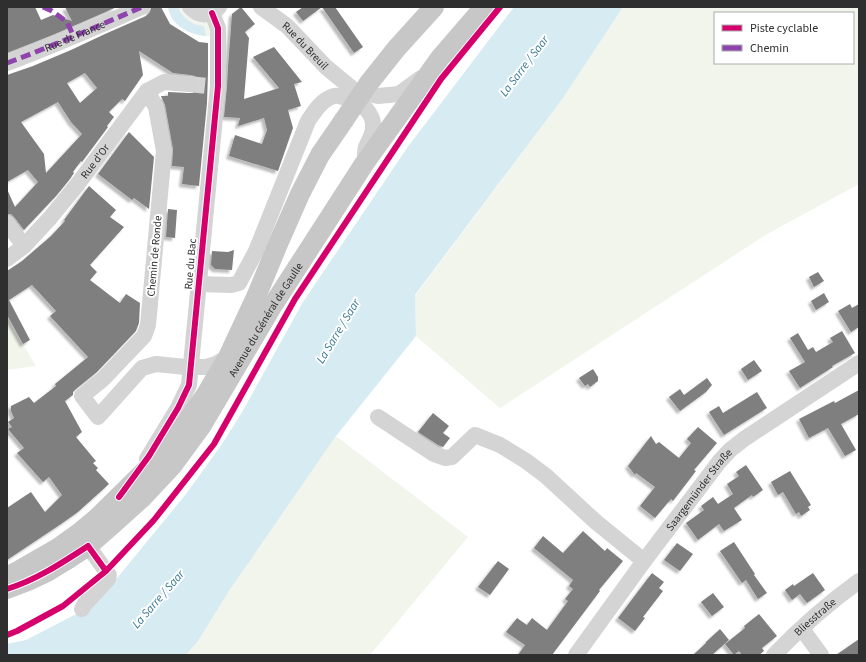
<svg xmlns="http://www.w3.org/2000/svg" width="866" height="662" viewBox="0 0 866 662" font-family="'Source Sans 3',sans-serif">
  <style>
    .green { fill: #f1f5eb; fill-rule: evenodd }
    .water { fill: #d7ebf3 }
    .building { fill: #7f7f7f; fill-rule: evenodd; filter: url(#shadow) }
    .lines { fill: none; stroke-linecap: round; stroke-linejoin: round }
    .minor-tunnel { stroke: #d5d5d5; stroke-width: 16; stroke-dasharray: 16 8; stroke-linecap: butt }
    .minor { stroke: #d4d4d4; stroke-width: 16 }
    .major { stroke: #c7c7c7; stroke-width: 20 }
    .major-bridge { stroke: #c7c7c7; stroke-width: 20 }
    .quiet { stroke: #8e44ad; stroke-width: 5; stroke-dasharray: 10 5; stroke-linecap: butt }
    .cycleway-casing { stroke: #fff; stroke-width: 8 }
    .cycleway { stroke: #d6006c; stroke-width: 6 }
    .labels { text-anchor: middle; stroke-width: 4; stroke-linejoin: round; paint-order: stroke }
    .street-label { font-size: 11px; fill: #2f2f2f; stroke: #fff }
    .water-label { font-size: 12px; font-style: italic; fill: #387a95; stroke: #fff }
  </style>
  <defs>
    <filter id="shadow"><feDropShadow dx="-3" dy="3" stdDeviation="1" flood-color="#0004"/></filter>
  </defs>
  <rect width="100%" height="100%" fill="#fff"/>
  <path class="green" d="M178,7h5l17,14 9,2 3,13h-6l-2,-9c-12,-3 -22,-8 -26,-20z
    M623,7h236v177l-92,50 -267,174 -84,-72 -1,-40 148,-198zM715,13h138v50h-138z
    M7,318l29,48 -29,4z
    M336,436l132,101 -98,118h-184l12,-14 31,-50z"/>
  <path class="water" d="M168,7h10c4,11 14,18 26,19l2,10c-16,-1 -36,-11 -38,-29z
    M514,7h109l-60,91 -148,197 1,41 -80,100 -107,155 -31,50 -12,14h-179v-11l19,-4 56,-29 22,-17 82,-100 36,-50 19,-30 62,-112 104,-154z"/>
  <path class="building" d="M7,7h28l6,13 12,-5 19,6 -7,-14h52l-62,27 -48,19z
    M151,7h10l9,17 29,18 9,1v30l-1,30 -8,83 -17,-2 2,-17 -12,-1 1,-17 -8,-44 -4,-9h7v-4l20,1h5l2,-2h5l-3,-2 1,-4v-5l-3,-4 -5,-1 -17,-2 -34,-22 4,24 -18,26 -3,-2 -13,13 5,5 -7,9 1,1 -26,35 -1,-1 -8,11 1,1 -4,6 -13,16 -33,35 -10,-13 -3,-3h-4v-25l8,18 23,-25 -10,-12 -21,12v-107l26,-9 38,-16 34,-16 41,-18 4,-4zM85,73l12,15 -17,15 -13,-20zM58,102l13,20 11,12 -36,39 -2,-19 -23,-32z
    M241,7l14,17 -10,8 4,6 -5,61 35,-11 -26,-31 21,-10 28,35 -8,2 7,22 -13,4 5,18 -15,43 -49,-15 6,-21 27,9 5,-14 -3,-12 -26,8 2,-8 -16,-1 3,-30 1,-20 4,-53z
    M303,7h32l28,40 -9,6 -32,-46 -19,14 -7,-9z
    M129,132l25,25 -5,52 -15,-11 -2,2 -34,-26z
    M89,186l27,24 -6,7 14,10 -34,38 7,7 -7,8 30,23 6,-9 14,9 -1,20 -3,8 -39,41 -21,17 -3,3v3l-8,6 17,31 -6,5 20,24 -3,2 5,5 -2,2 13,14 -31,28 -17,12 -54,36v-52l24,-16 14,20 17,-17 -13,-18 -6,5 -26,-29 7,-5 -16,-19 4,-2 -4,-5 6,-4 -3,-7v-5l18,-9 5,6 22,-17 -1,-2 33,-27 -38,-41 6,-5 -24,-26 -23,15 21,40 -7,4 -16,-29v-44l15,-10 29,-25 14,-15 -1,-1z
    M168,209l9,1 -2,28 -9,-1z
    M234,250l-2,20 -17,-1 -4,-4 1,-14 16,1z
    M818,272l6,9 -10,6 -5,-10z
    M824,293l5,9 -13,8 -5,-9z
    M850,304l2,4 7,-4v23l-8,5 -13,-21z
    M842,331l13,22 -23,13 1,1 -33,21 -11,-17 16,-9 -15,-24 8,-5 10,17 5,-3 3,5 17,-10 -3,-4z
    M754,360l8,11 -14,9 -7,-11z
    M593,369l5,8v4l-8,6 -2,-3 -3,2 -6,-8z
    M707,378l5,7 -6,7 -26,19 -11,-14 11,-8 4,6z
    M859,390v24l-18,10 15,26 -11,6 -17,-28 -19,10 -10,-19 35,-18 1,2z
    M757,392l10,16 -43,27 -15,-23 10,-6 4,7z
    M433,413l16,13 -6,7 7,5 -7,9 -5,-2 -20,-13z
    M698,427l19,16 -23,27 2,1 -23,30 -2,-2 -16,19 -15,-12 15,-19 -19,-14 -1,2 -7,-9 23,-30 5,8 3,-2 20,16 12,-15 -4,-4z
    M746,465l17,25 -10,7 -1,-2 -18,13 8,12 -18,11 -5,-7 -21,16 -12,-17 18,-13 -3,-4 12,-9 5,7 15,-10 -6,-10 12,-8 -3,-4z
    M790,471l21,34 -3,2 2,3 -9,6 -2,-4 -3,2 -13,-22 -5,3 -7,-13z
    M583,531l22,20 2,-3 16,13 -24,29 1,1 -48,64h-34l7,-10 -19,-13 11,-14 10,7 5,-7 15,12 21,-29 -3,-2 8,-10 -4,-3 4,-6 -39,-32 9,-12 20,17z
    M734,542l21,32 -1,1 13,18 -9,6 -12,-19 -4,3 -22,-32z
    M677,543l16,11 -13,17 -16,-11z
    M498,561l11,8 -19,26 -12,-8z
    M652,573l12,9 -5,6 4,3 -20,26 2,1 -10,13 -17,-13z
    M813,573l12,17 -18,13 -7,-9 -8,6 -7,-10 8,-6 1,2z
    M713,593l11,14 -12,9 -11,-14z
    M759,614l18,22 -15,12 2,3 -5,4h-17l-3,-4 -5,4 -9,-11 20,-16 -1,-2z
    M720,629l9,11 -17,15h-19l13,-12v-1z
    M859,639v16h-23z"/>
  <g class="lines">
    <path class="minor-tunnel" d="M189,84l19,2"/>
    <g class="minor">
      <path d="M190,7c8,9 20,11 29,0"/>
      <path id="s1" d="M261,7l26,19 39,41 29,24 23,5 21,-2 22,-16"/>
      <path id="s2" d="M7,63c46,-17 91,-37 135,-56"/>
      <path d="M147,91l9,16 8,44 -16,174 -4,11 -41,43 -21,17 16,21 44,-49 14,-4 30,3h20l10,-3 12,-7"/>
      <path d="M7,223l17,23"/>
      <path id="s3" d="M7,259l17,-13 26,-28 27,-33 70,-94 17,-9 25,2"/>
      <path d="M199,284l32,1 8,-2 17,-32 52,-130c6,-9 14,-22 26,-25 7,-2 27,9 33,14 3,4 6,10 6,14 1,9 -4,16 -7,23 -1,3 -1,7 -1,10"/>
      <path d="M378,417l56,37 11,4 7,-1 23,-22 25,10 26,16 20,15 50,46 48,39"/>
      <path d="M147,459l31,-51 11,-23 29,-299v-58l-6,-15"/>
      <path d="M82,609l2,-4 24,-26 1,-4 -3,-4 -18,-25"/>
      <path d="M802,629l19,26"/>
      <path id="s4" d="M576,655l68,-94 75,-99 11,-12 14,-11 115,-76"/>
      <path id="s5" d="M774,655c25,-26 56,-53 85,-74"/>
    </g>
    <g class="major">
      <path d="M369,83l27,-34 38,-42"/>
      <path d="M8,576l10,-5 40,-23 21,-15 18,-15 59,-58 28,-34 21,-30 23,-39 28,-60 22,-53 22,-50 20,-39 24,-35"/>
      <path id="s6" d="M7,589l21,-8 19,-9 18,-11 23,-15 24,-21 31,-28 29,-31 30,-41 71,-120 91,-141 76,-106 44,-51"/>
    </g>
    <path class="major-bridge" d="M344,120l25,-37"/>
    <path class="quiet" d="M43,7l9,4 15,11 7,15
      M7,63c46,-17 91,-37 135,-56"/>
    <g class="cycleway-casing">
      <path id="cycleway" d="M119,497l30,-41 29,-48 11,-23 29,-299v-58l-6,-15
        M7,589c29,-9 55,-26 81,-43l18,25
        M7,635l10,-4 46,-25 43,-35 48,-51 60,-76 81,-145 146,-220 59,-72"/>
    </g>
    <use href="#cycleway" class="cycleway"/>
  </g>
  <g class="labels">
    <g class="street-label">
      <text dy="4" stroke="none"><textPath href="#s2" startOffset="73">Rue de France</textPath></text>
      <text dy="4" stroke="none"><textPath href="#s1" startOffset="59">Rue du Breuil</textPath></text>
      <text dy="4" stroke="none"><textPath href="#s3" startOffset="132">Rue d'Or</textPath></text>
      <text transform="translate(154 256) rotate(-85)" y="4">Chemin de Ronde</text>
      <text transform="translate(190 264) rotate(-85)" y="4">Rue du Bac</text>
      <text dy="4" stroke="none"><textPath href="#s6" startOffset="382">Avenue du Général de Gaulle</textPath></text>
      <text dy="4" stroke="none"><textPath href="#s4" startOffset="206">Saargemünder Straße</textPath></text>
      <text dy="4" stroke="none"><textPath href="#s5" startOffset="56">Bliesstraße</textPath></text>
    </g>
    <g class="water-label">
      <text transform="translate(524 66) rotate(-53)" y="4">La Sarre / Saar</text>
      <text transform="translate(338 331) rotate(-59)" y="4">La Sarre / Saar</text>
      <text transform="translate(158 599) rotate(-49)" y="4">La Sarre / Saar</text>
    </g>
  </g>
  <rect width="866" height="662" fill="none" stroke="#2f2f2f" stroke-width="16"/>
  <rect x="714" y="12" width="140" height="52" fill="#ffffff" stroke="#acacac"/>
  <rect x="722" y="25" width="20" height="6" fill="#d6006c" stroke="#acacac"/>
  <text x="750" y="32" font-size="12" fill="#2f2f2f">Piste cyclable</text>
  <rect x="722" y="45" width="20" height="6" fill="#8e44ad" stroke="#acacac"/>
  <text x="750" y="52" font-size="12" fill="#2f2f2f">Chemin</text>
</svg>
